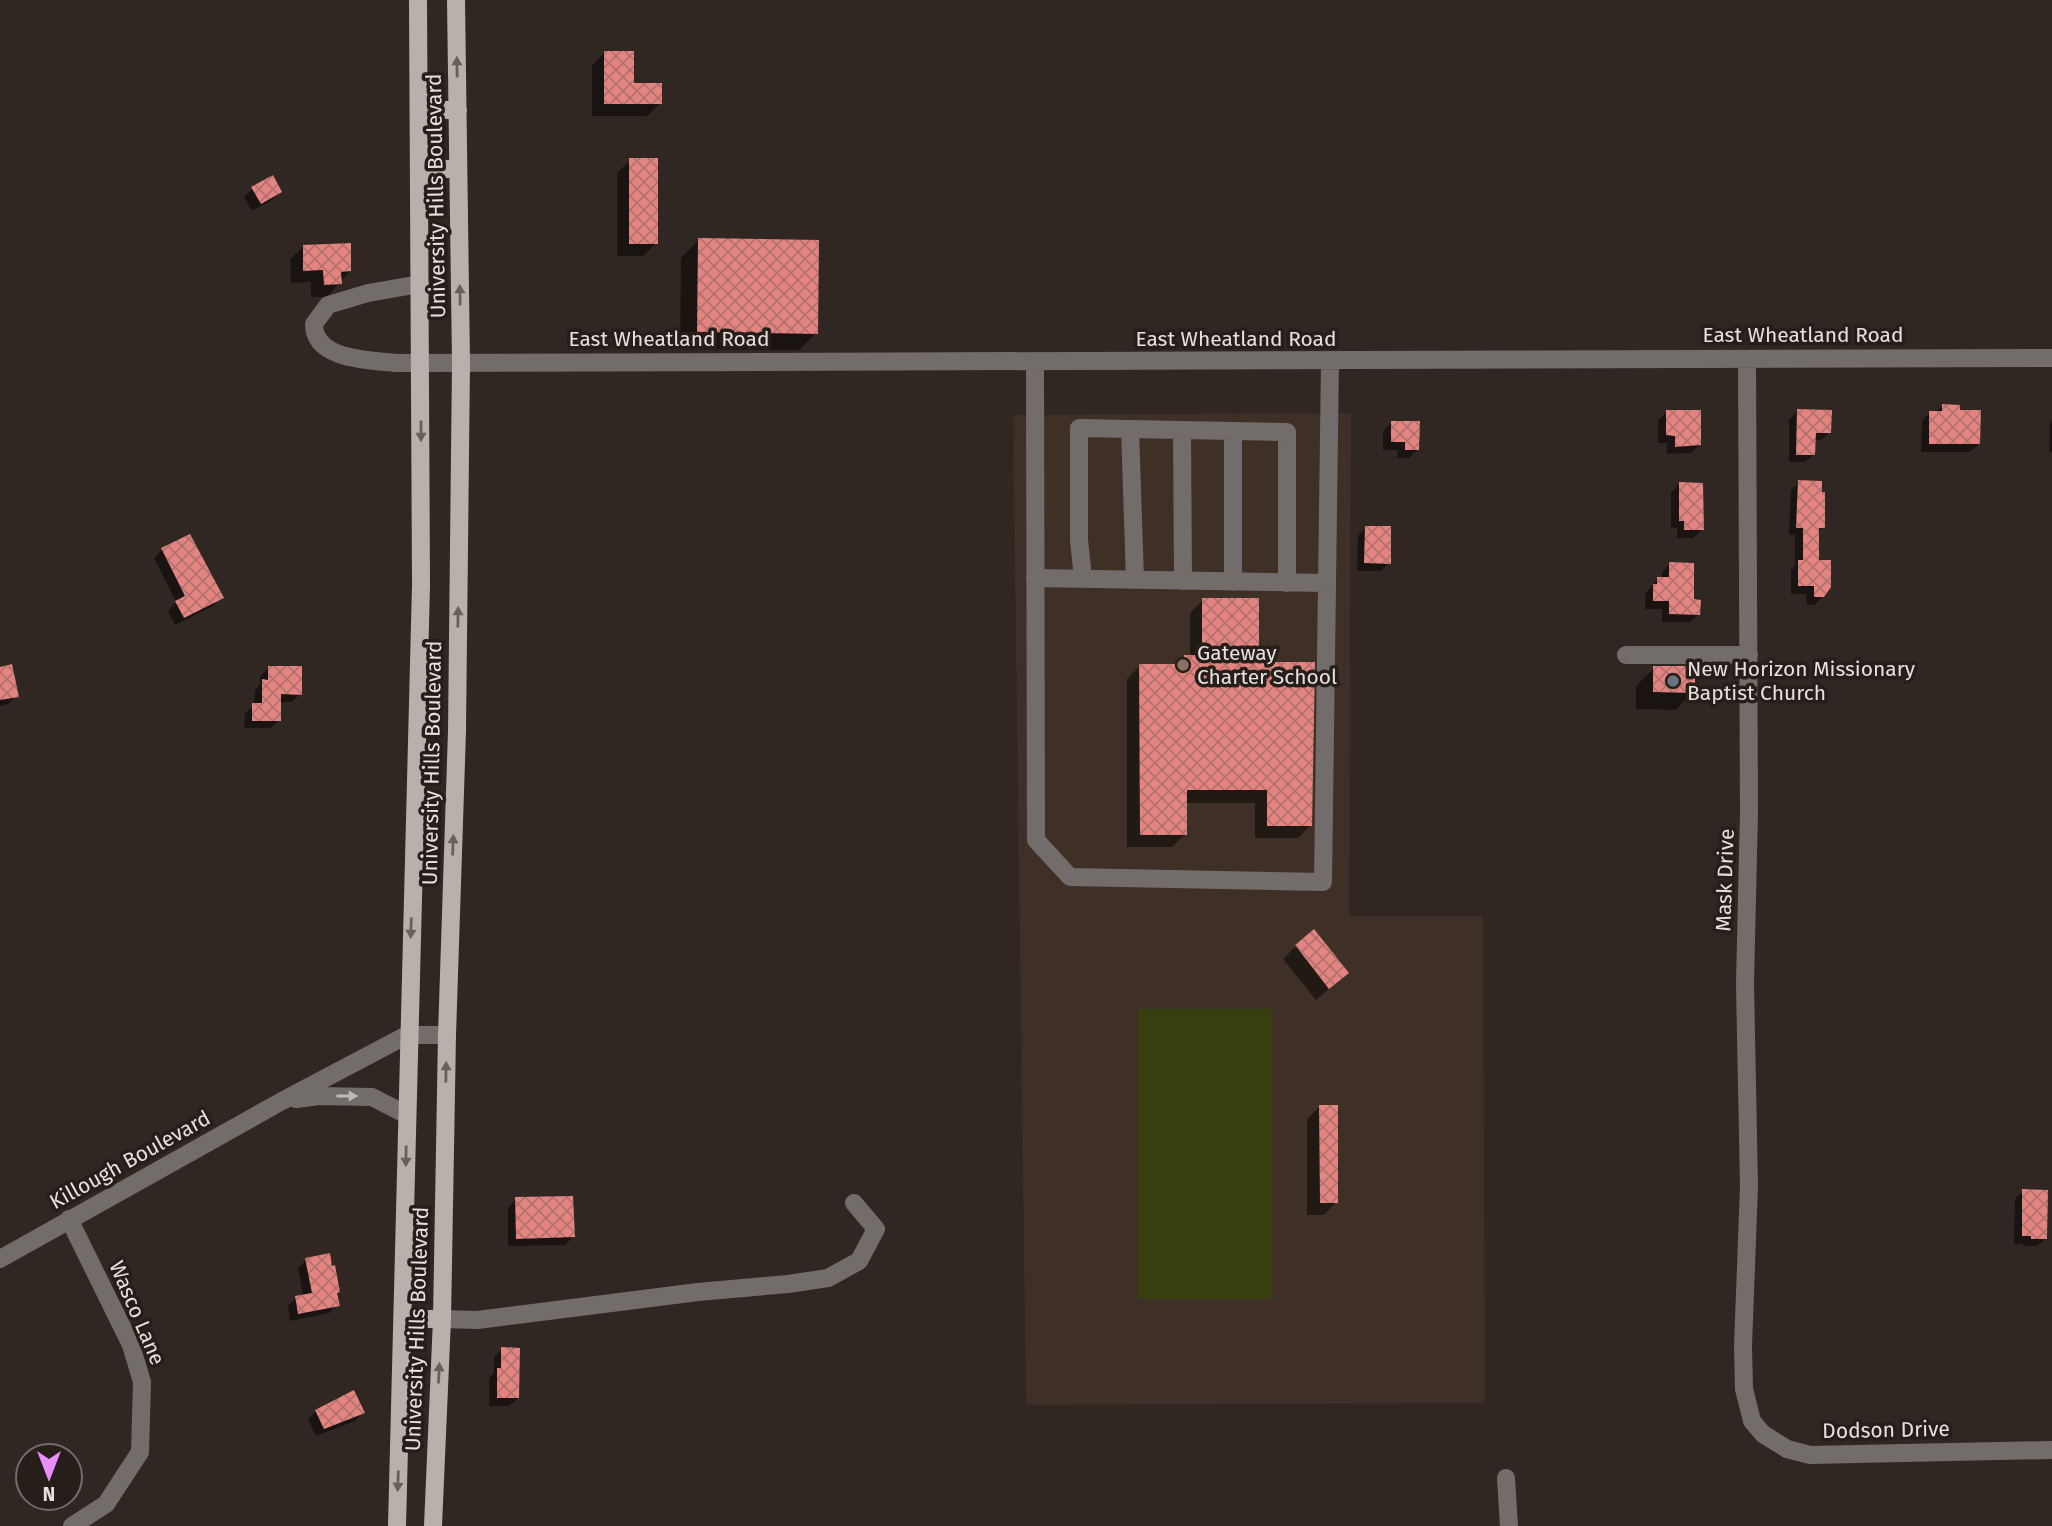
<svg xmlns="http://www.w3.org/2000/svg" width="2052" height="1526" viewBox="0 0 2052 1526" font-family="'Fira Sans',sans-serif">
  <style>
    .built { fill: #3e2f27 }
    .pitch { fill: #383f0f }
    .shadow { fill: #0007 }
    .building { fill: url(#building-cross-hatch) }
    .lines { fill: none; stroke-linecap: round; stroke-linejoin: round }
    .minor { stroke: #726d6a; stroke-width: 18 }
    .major { stroke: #bab0ab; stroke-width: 18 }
    .oneway { fill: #69605b }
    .oneway2 { fill: #beb8b5 }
    .education-dot { fill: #8d6e63; stroke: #261e19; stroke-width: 2.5 }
    .worship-dot { fill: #6b7280; stroke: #261e19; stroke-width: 2.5 }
    .labels { text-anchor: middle; stroke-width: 7; stroke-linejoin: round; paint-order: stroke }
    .street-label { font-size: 21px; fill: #e7e1de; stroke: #261e19 }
    .poi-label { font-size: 21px; fill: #e7e1de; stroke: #261e19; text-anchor: start }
  </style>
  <defs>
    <pattern id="building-cross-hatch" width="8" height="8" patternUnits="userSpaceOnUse" patternTransform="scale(1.75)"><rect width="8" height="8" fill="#e38480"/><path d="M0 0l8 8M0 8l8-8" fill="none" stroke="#b4716e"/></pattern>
  </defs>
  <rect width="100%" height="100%" fill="#302723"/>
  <path class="built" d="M1351,413l-2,503h134l2,487 -459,2 -13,-990z"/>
  <path class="pitch" d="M1138,1009h134v290h-134z"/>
  <path class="shadow" d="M605,52l27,33 28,18 -13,13h-55v-51z
    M630,160l26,83 -13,13h-26v-83z
    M253,188l27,4 -8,8 -20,11 -8,-14z
    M699,240l117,93 -17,17 -119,-1 1,-91z
    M303,247l47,24 -23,26h-16v-15l-20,1 -1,-24z
    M1942,406l17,6 20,32 -9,8h-49l1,-31 8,-9h6z
    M1797,411l33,21 -9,8h-7v14l-9,8h-16v-42z
    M1667,412l32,33 -8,8 -24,1v-11h-9v-23z
    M2052,421v31h-3l1,-29z
    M1391,423l27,26 -9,9h-12l1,-8h-15v-19z
    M1799,482l24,45 -6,6v29l6,34 -9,9h-7l-1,-11h-15v-24l4,-5v-30h-6l2,-45z
    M1679,484l23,46 -9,8h-16v-10h-6v-35z
    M1366,527l23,36 -8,8h-24l1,-35z
    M162,550l59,48 -8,8 -38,19 -7,-14 8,-9 -22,-44z
    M1670,564l29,50 -9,8h-28v-13h-17v-15l13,-15h4v-7z
    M1203,600l54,56 13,8 41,161 -13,13h-43v-35h-70v31l-13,13h-45v-168l13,-13h35l10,-9h5v-44z
    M269,668l31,26 -8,8h-13v18l-8,8h-27l1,-15 9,-8 1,-15 5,-6v-8z
    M1654,668l39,24 -17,18 -40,-1v-23z
    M0,669l17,27 -9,8 -8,2z
    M1296,946l51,27 -31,27 -33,-41z
    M1320,1106l16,96 -12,13h-17v-96z
    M2023,1191l23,47 -9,8h-14v-2h-9l1,-45z
    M516,1199l57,38 -8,8 -57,1v-38z
    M306,1260l30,34 2,11 -9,8 -39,8 -2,-15 8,-9 7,-1 -5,-28z
    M502,1349l16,49 -9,8h-20v-28l5,-5v-16z
    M316,1411l47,1 -8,9 -39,15 -8,-17z"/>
  <path class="building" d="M604,51h30v32h28v21h-58z
    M629,158h29v86h-29z
    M273,175l9,17 -21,12 -10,-17z
    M698,238l121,2 -1,94 -121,-2z
    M351,243v28l-10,1 1,12 -18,1 -1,-15 -20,1v-26z
    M1942,404l18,1v5h21l-1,34h-51v-33h13z
    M1797,409l35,1 -1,23h-15l-1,22h-19z
    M1666,410h35v35l-26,2v-11l-9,-1z
    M1391,421h29l-1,29h-14v-8h-14z
    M1798,480l24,1v11h3v36h-6v32h12v27l-7,10h-10v-11h-16v-26h5v-32h-7z
    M1679,482l24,1 1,47h-20v-9h-5z
    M1365,526h26v38l-27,-1z
    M190,534l34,64 -40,20 -9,-17 10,-5 -24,-48z
    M1669,562l25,1v36l7,1 -1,15 -31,-1v-13h-16v-17h4v-7h12z
    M1202,598h57v57h12v7h44l-3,164h-45v-36h-80v45h-47l-1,-171h45v-9h18z
    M12,664l7,33 -19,3v-33z
    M268,666h34v29l-21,-1v27h-29v-18h10v-24l6,1z
    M1653,666h42v27l-42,-1z
    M1314,929l35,44 -20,16 -34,-44z
    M1319,1105h19v98h-18z
    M2022,1189l26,1 -1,49h-16v-3h-9z
    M573,1196l2,41 -59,2 -1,-42z
    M330,1253l2,13 3,-1 5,27 -3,1 3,13 -42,8 -3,-18 17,-3 -7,-35z
    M501,1347l19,1 -1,50h-22v-30h4z
    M354,1390l11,23 -41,16 -9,-19z"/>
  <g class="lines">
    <path class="minor" d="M420,284l-52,9 -40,12 -14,19c0,36 55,36 82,39l1656,-5
      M1747,359l2,453 -4,172 4,202 -6,160 1,43 8,32 11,13 24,15 23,6 242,-5
      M1035,361l1,479 34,37 253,5 7,-521
      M1130,429l5,151
      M1182,430l1,151
      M1233,431v151
      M1035,578l292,5
      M1083,578l-4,-38v-112l208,4v151
      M1626,655h123
      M296,1099l23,-3 53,1 35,18
      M69,1219l62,126 11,37 -2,70 -34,52 -34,22
      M0,1259l282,-158 125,-66h40
      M442,1319l35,1 221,-28 90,-8 40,-6 31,-17 17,-32 -22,-26
      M1506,1478l3,48"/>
    <path class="major" d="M420,110h38
      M419,169h39
      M403,1319h39
      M397,1526l24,-941 -3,-585
      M433,1526l9,-207 5,-284 10,-304 4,-368 -5,-363"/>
  </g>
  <defs><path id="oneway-solid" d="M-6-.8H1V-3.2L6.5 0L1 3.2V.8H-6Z" transform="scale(1.75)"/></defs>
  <g class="oneway">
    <use href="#oneway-solid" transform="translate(457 67) rotate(-91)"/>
    <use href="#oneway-solid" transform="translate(460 295) rotate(-91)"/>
    <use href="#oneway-solid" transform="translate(421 431) rotate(90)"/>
    <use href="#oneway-solid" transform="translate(458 617) rotate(-89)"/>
    <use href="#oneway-solid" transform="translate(453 845) rotate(-88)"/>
    <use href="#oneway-solid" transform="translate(411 928) rotate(92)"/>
    <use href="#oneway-solid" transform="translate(446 1072) rotate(-89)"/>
    <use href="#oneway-solid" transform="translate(406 1156) rotate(91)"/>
    <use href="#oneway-solid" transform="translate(439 1373) rotate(-87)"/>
    <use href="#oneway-solid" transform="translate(398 1481) rotate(92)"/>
  </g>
  <use class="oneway2" href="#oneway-solid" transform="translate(347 1096)"/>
  <circle class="education-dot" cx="1183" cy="665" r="7"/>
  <circle class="worship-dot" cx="1673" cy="681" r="7"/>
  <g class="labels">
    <g class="street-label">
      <text transform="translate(436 196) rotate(-91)" y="7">University Hills Boulevard</text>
      <text x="1803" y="342">East Wheatland Road</text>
      <text x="669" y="346">East Wheatland Road</text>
      <text x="1236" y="346">East Wheatland Road</text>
      <text transform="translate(432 763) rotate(-89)" y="7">University Hills Boulevard</text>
      <text transform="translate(1725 880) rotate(-88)" y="7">Mask Drive</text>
      <text transform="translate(130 1160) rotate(-29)" y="7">Killough Boulevard</text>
      <text transform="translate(137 1313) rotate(67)" y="7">Wasco Lane</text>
      <text transform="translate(417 1329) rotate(-88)" y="7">University Hills Boulevard</text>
      <text transform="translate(1886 1430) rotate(-1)" y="7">Dodson Drive</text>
    </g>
    <g class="poi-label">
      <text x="1197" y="660">Gateway<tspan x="1197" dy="24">Charter School</tspan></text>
      <text x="1687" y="676">New Horizon Missionary<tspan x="1687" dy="24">Baptist Church</tspan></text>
    </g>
  </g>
  <g transform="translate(49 1477) rotate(180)"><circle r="33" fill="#261e19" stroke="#736c68" stroke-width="2"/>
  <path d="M0-5L12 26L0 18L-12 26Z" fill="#ea8dfd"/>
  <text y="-10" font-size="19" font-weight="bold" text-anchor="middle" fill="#e7e1de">N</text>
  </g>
</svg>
